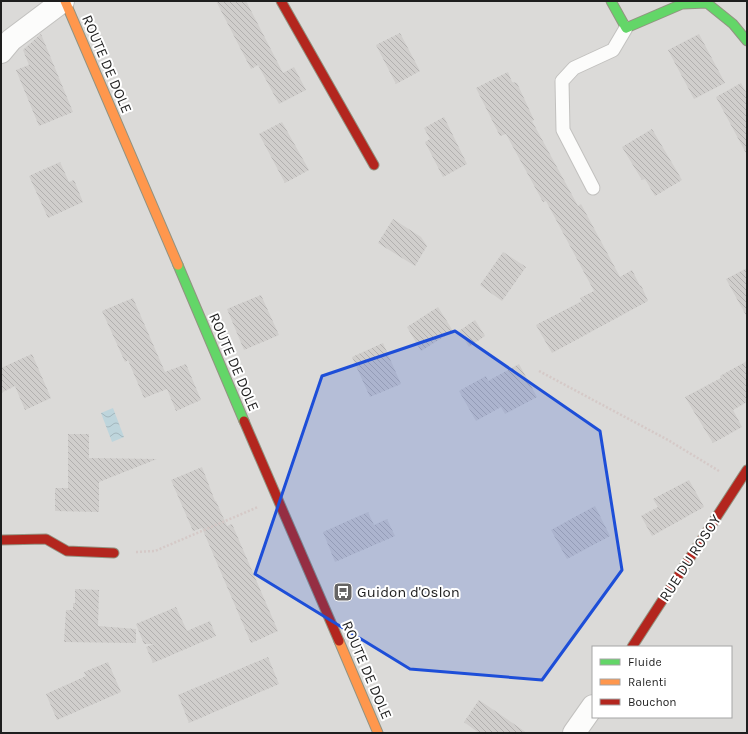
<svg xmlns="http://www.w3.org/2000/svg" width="748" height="734" viewBox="0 0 748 734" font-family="Karla,sans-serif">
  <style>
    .residential { fill: #dbdad8; fill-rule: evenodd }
    .water { fill: url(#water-waves) }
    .building { fill: url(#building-back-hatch) }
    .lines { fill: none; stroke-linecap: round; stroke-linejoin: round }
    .lane-casing { stroke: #c2c1bf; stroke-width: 15 }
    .street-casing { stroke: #c2c1bf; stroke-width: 24 }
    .fast-casing { stroke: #929381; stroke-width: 11 }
    .slow-casing { stroke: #929381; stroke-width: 11 }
    .jam-casing { stroke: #929381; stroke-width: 11 }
    .path { stroke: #d5c9c7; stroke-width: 2.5; stroke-dasharray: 2 2; stroke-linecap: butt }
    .lane { stroke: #fcfcfb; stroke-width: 13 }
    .street { stroke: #fcfcfb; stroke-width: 22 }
    .fast { stroke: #63d668; stroke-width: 9 }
    .slow { stroke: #ff974d; stroke-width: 9 }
    .jam { stroke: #b3261e; stroke-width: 9 }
    .marked { fill: #1d4ed8; fill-opacity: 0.2; stroke: #1d4ed8; stroke-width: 3; stroke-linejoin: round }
    .labels { text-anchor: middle; stroke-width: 4; stroke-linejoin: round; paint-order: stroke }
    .street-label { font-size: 15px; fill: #1e1e1e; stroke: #fff }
    .poi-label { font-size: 15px; fill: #1e1e1e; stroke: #fff; text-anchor: start }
  </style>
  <defs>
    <pattern id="water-waves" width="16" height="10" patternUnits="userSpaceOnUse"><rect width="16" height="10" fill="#bed5dc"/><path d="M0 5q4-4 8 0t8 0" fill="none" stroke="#a3b6bc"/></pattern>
    <pattern id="building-back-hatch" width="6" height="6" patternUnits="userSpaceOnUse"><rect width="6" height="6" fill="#d0cecc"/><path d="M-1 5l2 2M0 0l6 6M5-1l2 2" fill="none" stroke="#b2b0af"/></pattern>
  </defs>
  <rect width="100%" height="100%" fill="#eceae7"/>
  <path class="residential" d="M1,1h746v732h-746zM593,647h138v70h-138z"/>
  <path class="water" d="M113,408l11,29 -12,5 -11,-29z"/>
  <path class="building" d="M216,1h30l37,72 11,-6 12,23 -27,14 -21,-39 -7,4z
    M400,33l20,38 -24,13 -20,-39z
    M41,34l32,78 -34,14 -23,-56 13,-5 -6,-15z
    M699,34l26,49 -31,16 -26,-49z
    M508,72l4,10 5,1 17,37 -2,1 46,85 3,-2 39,73 12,-7 8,16 1,-1 7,16 -96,52 -16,-28 46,-24 -2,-3 14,-7 -48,-90 -3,1 -37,-68 -6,2 -24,-48z
    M741,83l6,11v61l-31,-58z
    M444,117l23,47 -24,13 -18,-35 5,-3 -6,-11z
    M282,122l27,48 -24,13 -26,-49z
    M652,129l30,51 -27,16 -10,-17 -3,1 -20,-33z
    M60,162l9,20 5,-2 9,22 -35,16 -19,-42z
    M393,219l28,18 6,9 -12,20 -37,-23z
    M503,252l23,15 -24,34 -22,-16z
    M747,268v49l-21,-38z
    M261,295l18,40 -35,15 -17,-41z
    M133,298l32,74 21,-8 15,36 -25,11 -9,-22 -23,9 -16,-38 -3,2 -23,-51z
    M438,307l15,24 -32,20 -14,-24z
    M475,320l10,16 -16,11 -10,-16z
    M383,343l18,41 -31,13 -18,-40z
    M32,354l19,44 -26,12 -10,-24 -14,7v-25z
    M747,361v41l-14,8 9,17 -29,16 -28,-46 36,-19 -1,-2z
    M519,364l18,33 -32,17 -4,-7 -25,14 -17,-30 27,-15 2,5z
    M68,434h21v24l68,1 -58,23v30l-44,-1v-23h13z
    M202,467l13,34h1l11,25 5,-2 46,107 -27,12 -49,-115 -9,3 -22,-51z
    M689,480l15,27 -52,29 -11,-20 17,-9 -5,-8z
    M595,506l15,30 -43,23 -16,-29z
    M368,512l6,13 13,-6 8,17 -60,26 -12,-30z
    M75,589l24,1 -1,36 38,3v14l-72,-1 2,-32h7v-7h2z
    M176,607l11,24 23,-10 6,15 -63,27 -7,-16 8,-3h-10l-8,-20z
    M268,657l11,27 -90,39 -11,-28z
    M108,662l13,30 -64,28 -11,-26 40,-18 -2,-4z
    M479,700l48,33h-48l-15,-11z"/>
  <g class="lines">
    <g class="lane-casing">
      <path id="lane" d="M593,188l-30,-58 -1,-49 12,-13 39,-18 13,-22"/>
    </g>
    <g class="street-casing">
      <path id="street" d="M1,52l10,-12 52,-39
        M574,733l19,-27"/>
    </g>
    <g class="fast-casing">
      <path id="fast" d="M611,1l15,27 56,-24 25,-1 26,21 14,17
        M178,265l66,156"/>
    </g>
    <g class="slow-casing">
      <path id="slow" d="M65,1l113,264
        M339,641l39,92"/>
    </g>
    <g class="jam-casing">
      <path id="jam" d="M281,1l93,164
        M244,421l95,220
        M1,540l45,-1 21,12 47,2
        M632,647l115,-177"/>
    </g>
    <path class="path" d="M539,371l129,69 51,31
      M136,552l19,-1 103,-44"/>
    <use href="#lane" class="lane"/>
    <use href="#street" class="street"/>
    <use href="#fast" class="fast"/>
    <use href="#slow" class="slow"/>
    <use href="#jam" class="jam"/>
  </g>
  <path class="marked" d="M455,331l145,100 22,139 -80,110 -132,-11 -155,-95 67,-198z"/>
  <defs>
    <g id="bus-square" transform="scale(1)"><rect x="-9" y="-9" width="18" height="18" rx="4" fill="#666564" stroke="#fff"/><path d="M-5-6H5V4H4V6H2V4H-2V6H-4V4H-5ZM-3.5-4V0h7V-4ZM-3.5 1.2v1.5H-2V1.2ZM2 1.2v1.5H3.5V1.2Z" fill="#fff"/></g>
  </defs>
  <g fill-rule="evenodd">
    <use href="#bus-square" x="343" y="592"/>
  </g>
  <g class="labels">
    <g class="street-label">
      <text transform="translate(107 64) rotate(67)" y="5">ROUTE DE DOLE</text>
      <text transform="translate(234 362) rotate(67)" y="5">ROUTE DE DOLE</text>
      <text transform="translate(690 558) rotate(-57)" y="5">RUE DU ROSOY</text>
      <text transform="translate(367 670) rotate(67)" y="5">ROUTE DE DOLE</text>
    </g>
    <g class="poi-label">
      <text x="357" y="597">Guidon d'Oslon</text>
    </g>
  </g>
  <rect width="748" height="734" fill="none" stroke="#1e1e1e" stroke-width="4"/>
  <rect x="592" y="646" width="140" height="72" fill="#ffffff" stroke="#a5a5a5"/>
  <rect x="600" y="659" width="20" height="6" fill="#63d668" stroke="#a5a5a5"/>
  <text x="628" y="666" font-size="12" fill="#1e1e1e">Fluide</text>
  <rect x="600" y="679" width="20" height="6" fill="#ff974d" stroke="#a5a5a5"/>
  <text x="628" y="686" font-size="12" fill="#1e1e1e">Ralenti</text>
  <rect x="600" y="699" width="20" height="6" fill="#b3261e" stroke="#a5a5a5"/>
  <text x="628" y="706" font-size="12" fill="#1e1e1e">Bouchon</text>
</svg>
